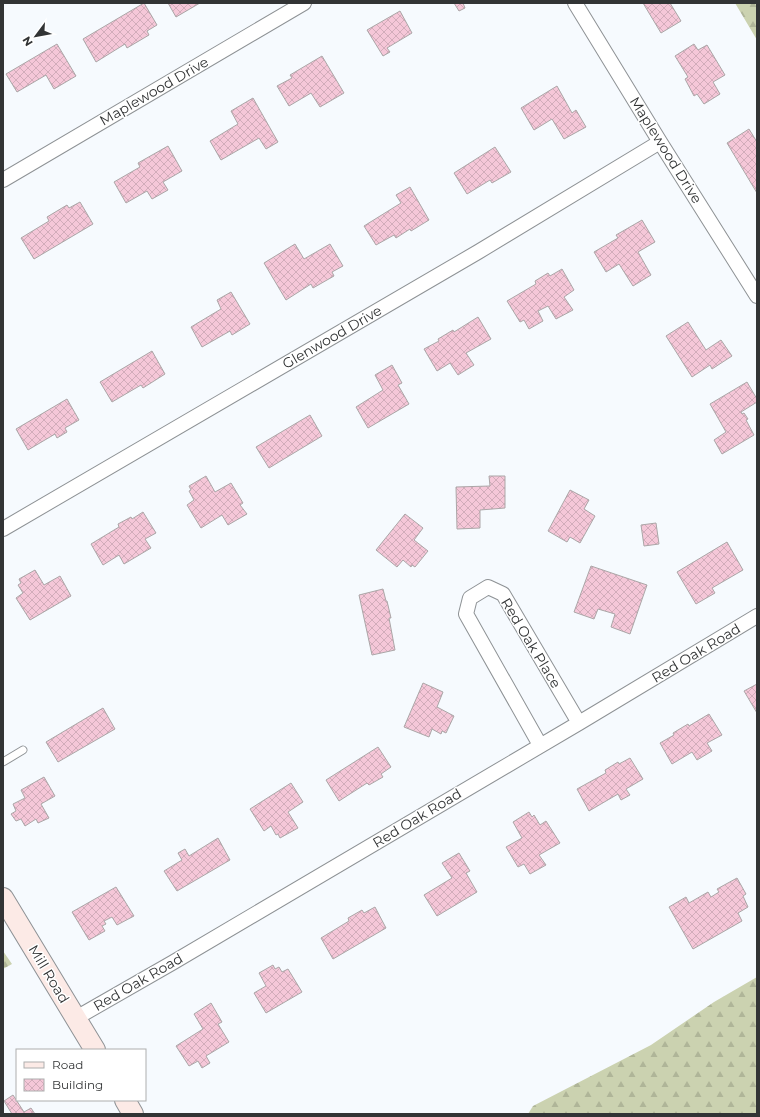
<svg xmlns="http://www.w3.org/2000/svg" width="760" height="1117" viewBox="0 0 760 1117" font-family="Montserrat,sans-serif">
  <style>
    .forest { fill: url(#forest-firs) }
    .building { fill: url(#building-cross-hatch); stroke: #aba6a7 }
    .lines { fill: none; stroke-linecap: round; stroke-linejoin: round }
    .lane-casing { stroke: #8e9295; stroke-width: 9 }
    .street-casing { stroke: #8e9295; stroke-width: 16 }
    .secondary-casing { stroke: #8e9295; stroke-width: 22 }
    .lane { stroke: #fff; stroke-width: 7 }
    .street { stroke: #fff; stroke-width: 14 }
    .secondary { stroke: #fceae6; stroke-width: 20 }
    .labels { text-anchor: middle; stroke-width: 3; stroke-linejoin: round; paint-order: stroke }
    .street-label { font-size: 14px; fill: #323435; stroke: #fff }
  </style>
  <defs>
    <pattern id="forest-firs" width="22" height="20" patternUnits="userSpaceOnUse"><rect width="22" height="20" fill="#cbd2b0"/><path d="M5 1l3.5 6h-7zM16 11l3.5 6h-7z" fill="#afb598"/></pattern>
    <pattern id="building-cross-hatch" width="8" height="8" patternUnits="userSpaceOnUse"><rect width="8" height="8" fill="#f5c7d8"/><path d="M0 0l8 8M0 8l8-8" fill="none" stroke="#d2acba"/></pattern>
  </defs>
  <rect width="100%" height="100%" fill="#f6fafe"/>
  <path class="forest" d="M735,3h22v37z
    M3,951l9,13 -9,5z
    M757,977v137h-229l5,-8 118,-61 63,-43z"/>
  <path class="building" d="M144,3l13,22 -10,6 2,4 -22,13 -2,-4 -29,18 -13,-23z
    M168,3h32l-24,14z
    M454,3h9l2,5 -6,3z
    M643,3h27l11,18 -20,12z
    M400,11l12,22 -25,15 3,4 -7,4 -16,-26z
    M57,44l19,32 -22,13 -8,-14 -29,17 -11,-18z
    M694,44l4,6 9,-5 18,30 -12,7 7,12 -16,10 -7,-10 -3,2 -9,-17 3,-2 -13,-21z
    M322,56l22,37 -24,14 -9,-14 -22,13 -12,-20 15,-8 -2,-3z
    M557,86l15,27 4,-3 10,17 -22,12 -12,-20 -18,11 -13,-22z
    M253,98l25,44 -12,7 -7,-11 -38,22 -11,-19 28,-17 -7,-13z
    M749,129l8,13v51l-30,-50z
    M168,146l14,25 -19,11 5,8 -16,9 -5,-8 -21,12 -12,-21 26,-15 -2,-4z
    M495,147l16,25 -19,11 -2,-3 -23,14 -13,-21z
    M410,187l19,33 -18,11 -1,-2 -14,9 -2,-3 -18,10 -12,-19 37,-23 -5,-8z
    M80,202l13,22 -59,35 -13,-21 28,-17 -2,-4 20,-12 2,3z
    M642,220l13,22 -17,10 13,23 -18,11 -14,-22 -13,8 -12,-20 24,-14 -2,-3z
    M295,244l9,15 26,-15 13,22 -11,6 2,4 -21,12 -2,-4 -25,16 -22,-37z
    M562,269l12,21 -10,7 9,13 -17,9 -8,-13 -10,5 5,10 -14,8 -5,-9 -4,2 -13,-21 29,-17 -1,-3 13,-8 2,3z
    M231,292l19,32 -18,11 -2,-4 -28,16 -11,-20 30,-18 -4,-9z
    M478,317l13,22 -25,14 8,12 -16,10 -8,-12 -13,8 -13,-22 15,-8 -1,-2 15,-9 1,2z
    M688,322l18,28 15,-10 11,16 -20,13 -2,-4 -18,12 -26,-41z
    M152,351l13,23 -22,14 -2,-3 -29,17 -12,-20z
    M392,365l10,18 -4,2 11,19 -41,24 -12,-21 27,-17 -8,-15z
    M747,382l10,17v3l-16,10 1,2 2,-1 4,6 -2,1 8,15 -32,19 -8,-14 12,-8 -16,-28z
    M67,399l12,21 -14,8 2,4 -10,6 -2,-4 -27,16 -12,-21z
    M310,415l12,21 -53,32 -13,-21z
    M206,476l9,16 16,-9 12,20 -3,2 7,9 -19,11 -6,-10 -21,13 -14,-23 7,-5 -5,-9 2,-1 -2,-4z
    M489,476h16v32l-25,2v18l-23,1 -1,-42 34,-1z
    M570,490l19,10 -5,9 11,7 -15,27 -10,-6 -3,5 -19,-11z
    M143,512l13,21 -11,6 6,9 -27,16 -5,-9 -16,10 -12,-21 28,-17 -1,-3 13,-7 1,2z
    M405,514l18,14 -9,12 14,11 -13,16 -3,-2 -1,2 -8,-7 -6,7 -21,-17z
    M656,523l3,21 -15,2 -3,-21z
    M727,542l16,28 -31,18 3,5 -19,11 -19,-32z
    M591,566l56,19 -17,49 -19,-7 4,-13 -17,-5 -4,10 -20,-7z
    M35,570l9,15 16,-9 11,20 -41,24 -14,-22 7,-5 -5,-8 3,-2 -2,-4z
    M383,589l3,12h1l4,17h-2l6,32 -23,5 -13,-60z
    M423,683l20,9 -6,15 17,9 -8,17 -4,-2 -1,3 -9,-5 -3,8 -25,-10z
    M757,684v29l-13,-22z
    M103,708l12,21 -57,33 -12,-20z
    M709,714l13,21 -15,8 5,8 -15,9 -5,-8 -20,12 -12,-21 14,-8 -1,-2 15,-9 1,2z
    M378,747l13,20 -10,7 2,3 -14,8 -2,-2 -28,18 -13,-21z
    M630,758l13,21 -17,10 4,6 -9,5 -3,-6 -29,17 -12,-22 29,-16 -1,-3 13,-8 1,2z
    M44,777l11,19 -14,8 8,14 -11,5 -2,-4 -11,7 -4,-7 -5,2 -5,-7 5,-3 -3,-7 12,-6 -4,-8z
    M291,783l12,19 -15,10 10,16 -18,10 -2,-4 -2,1 -5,-9 -7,5 -14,-22z
    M529,812l3,5 2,-2 6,10 6,-4 14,22 -21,12 7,10 -16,9 -6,-10 -6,3 -12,-20 16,-9 -9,-16z
    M218,838l12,22 -53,31 -13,-20 18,-11 -4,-7 7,-4 4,7z
    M459,853l11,18 -4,2 11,19 -40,24 -13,-21 28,-17 -10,-15z
    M737,878l9,16 -3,2 5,11 -10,6 4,8 -49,28 -24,-42 17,-10 3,6 19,-11 3,5 8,-5 -2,-3z
    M116,887l18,29 -17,9 -5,-8 -8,4 2,3 -4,2 3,5 -16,9 -17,-28z
    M375,907l11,21 -53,31 -12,-21 28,-17 -1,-3 14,-8 2,3z
    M273,965l2,4 4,-2 3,5 6,-3 14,23 -36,21 -12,-20 12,-7 -7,-13z
    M211,1003l11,19 -4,2 11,18 -23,14 4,7 -8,5 -4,-7 -9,5 -13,-20 27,-17 -9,-15z
    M13,1095l11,17 7,-4 4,6h-23l-8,-13z"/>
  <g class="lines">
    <g class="lane-casing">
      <path id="lane" d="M3,762l20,-12"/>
    </g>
    <g class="street-casing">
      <path id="street" d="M575,3l85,139 97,154
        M3,180l301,-177
        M3,529l475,-277 182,-110
        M540,745l-74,-131 4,-16 18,-11 15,7 76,129
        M76,1018l96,-55 407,-240 178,-107"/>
    </g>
    <g class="secondary-casing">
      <path id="secondary" d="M3,898l92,152
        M125,1100l8,14"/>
    </g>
    <use href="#lane" class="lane"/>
    <use href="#street" class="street"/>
    <use href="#secondary" class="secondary"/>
  </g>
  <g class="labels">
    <g class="street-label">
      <text transform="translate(154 91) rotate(-30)" y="5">Maplewood Drive</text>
      <text transform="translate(666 150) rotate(58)" y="5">Maplewood Drive</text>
      <text transform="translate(332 337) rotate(-30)" y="5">Glenwood Drive</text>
      <text transform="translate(531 643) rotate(59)" y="5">Red Oak Place</text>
      <text transform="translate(696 653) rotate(-31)" y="5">Red Oak Road</text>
      <text transform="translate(417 818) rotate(-31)" y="5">Red Oak Road</text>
      <text transform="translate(49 974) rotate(59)" y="5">Mill Road</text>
      <text transform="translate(138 982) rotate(-30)" y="5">Red Oak Road</text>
    </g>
  </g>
  <rect width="760" height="1117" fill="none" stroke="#323435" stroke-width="8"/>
  <rect x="16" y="1049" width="130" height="52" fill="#ffffff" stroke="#adaeae"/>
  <rect x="24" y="1062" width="20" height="6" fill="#fceae6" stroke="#adaeae"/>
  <text x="52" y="1069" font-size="12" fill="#323435">Road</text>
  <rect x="24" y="1079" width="20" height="12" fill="url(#building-cross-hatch)" stroke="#adaeae"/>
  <text x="52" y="1089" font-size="12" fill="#323435">Building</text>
  <g transform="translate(36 36) rotate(238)" stroke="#ffffff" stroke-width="3" paint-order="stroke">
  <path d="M0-3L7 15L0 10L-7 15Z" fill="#323435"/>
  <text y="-6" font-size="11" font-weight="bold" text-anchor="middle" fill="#323435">N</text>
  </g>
</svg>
